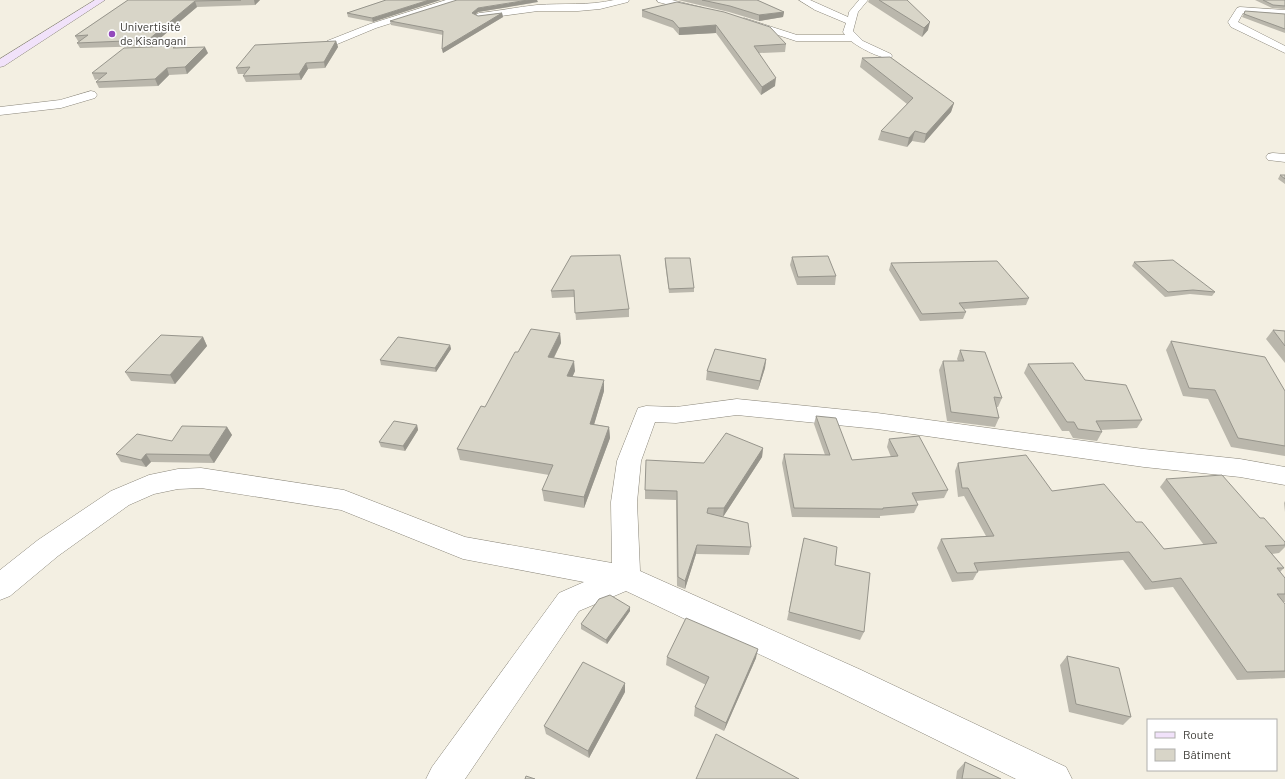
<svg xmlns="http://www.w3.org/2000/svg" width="1285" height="779" viewBox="0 0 1285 779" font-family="Barlow,sans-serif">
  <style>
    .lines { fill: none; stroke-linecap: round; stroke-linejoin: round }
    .minor-casing { stroke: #8a867a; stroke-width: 1 }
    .secondary-casing { stroke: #8a867a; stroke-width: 1 }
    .minor { fill: #fff; fill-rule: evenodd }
    .secondary { fill: #f1e2fa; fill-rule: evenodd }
    .wall { fill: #bab7ac }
    .shaded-wall { fill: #97958c }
    .building { fill: #d8d5c8; stroke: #97958c }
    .poi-dot { fill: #9349bc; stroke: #fff; stroke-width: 1.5 }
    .labels { text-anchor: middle; stroke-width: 3.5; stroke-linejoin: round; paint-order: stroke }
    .far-poi-label { font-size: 12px; fill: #3a3833; stroke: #fff; text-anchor: start }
  </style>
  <rect width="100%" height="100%" fill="#f3efe2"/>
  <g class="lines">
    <g class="minor-casing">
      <path id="minor" d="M446,0h13l-1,2 -82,26 -41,17 -4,1 -5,-3 1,-2 43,-17z
        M614,0h15l-1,2 -28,7 -22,2h-40l-59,8 -5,-3 5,-3c19,-2 39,-6 58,-8 26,-2 51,1 77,-5z
        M657,0h15l32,8 2,2 -5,3 -43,-11z
        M799,0h11l38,17 1,-5 10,-12h9l-10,12 -5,19 10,10 28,13 1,2 -1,2c-9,2 -33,-11 -40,-17h-55l-55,-18 -2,-2 5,-3 53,17h48l-2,-3 3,-9 -31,-13z
        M1240,7l45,3v6l-42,-3 -5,9 47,24v7l-54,-26 -3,-5 9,-14z
        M91,91l4,1 2,3 -2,3 -34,10 -61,7v-8l60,-7z
        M1273,153l12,1v8l-17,-2 -2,-3 2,-3z
        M737,399l140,14 267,36 96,10 45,8v18l-45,-8 -96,-10 -267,-38 -140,-14 -61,8 -21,-1 -14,39 -4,41 3,69 219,98 207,98 6,12h-56l-179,-88 -211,-100 -47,20 -114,168h-39l6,-12 127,-174 25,-11 -121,-23 -122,-49 -140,-22 -23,1 -24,5 -25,11 -71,51 -48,40 -10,4v-30l38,-30 73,-49 38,-16 29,-6 23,-1 143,22 121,47 147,26 -1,-61 6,-41 21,-53 8,-2 30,1z"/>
    </g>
    <g class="secondary-casing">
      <path id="secondary" d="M95,0h10l-101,66 -4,1v-8z"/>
    </g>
    <use href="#minor" class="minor"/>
    <use href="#secondary" class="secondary"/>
  </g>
  <path class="wall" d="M128,0h132l-5,5 -58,2 -46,39 -71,2 -3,-5 2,-2h-1l-3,-5z
    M386,0l-13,22 -25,-5 -1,-4z
    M678,0h79l27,12 -1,5 -24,4 -30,-9z
    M869,0h38l21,30 -6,7 -54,-35z
    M1255,0h30v9l-13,-1z
    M538,2l-60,10 -3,3 3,1 24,-3 1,4 -60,36 -1,-4 1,-14 -52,-10 -1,-4z
    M677,2l109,42 -1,8 -26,1 16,33 -14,9 -45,-62 -37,2 -6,-7 -31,-11v-7z
    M1245,11l40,3v19l-43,-16z
    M336,41l2,6 -13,21 -17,1 -7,11 -55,2 -3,-6 2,-2h-7l-2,-6z
    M175,46l1,2 32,5 -21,21 -18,1 -11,11 -59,2 -3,-6 3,-3 -4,1 -3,-7z
    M862,58l92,45 -3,9 -27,31 -12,-2 -5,6 -29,-7 3,-9 26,-27 -47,-37z
    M1280,175h5v9l-7,-5z
    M571,256l58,53v8l-53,3 -2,-23 -22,1 -1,-7z
    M792,257l44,19 -1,9h-38l-7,-20z
    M665,258l29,30v4l-25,1 -4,-30z
    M1134,262l81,30 -3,4 -22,-2 -25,3 -33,-31z
    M891,263l138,35 -3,7 -62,4 2,3 -3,7 -43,2 -31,-51z
    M1273,330l12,1v32l-19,-24z
    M560,333l1,10 -7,15 21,13 -3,6 32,14 -10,33 15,3 1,11 -26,70 -40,-7 -2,-11 7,-15 -89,-15 -3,-11 28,-42 33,-55z
    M203,337l4,9 -32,38 -44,-3 -6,-9z
    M1171,341l114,50v65l-54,-9 -23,-48 -25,-3 -17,-46z
    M450,345l1,4 -15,23 -55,-7 -1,-5z
    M960,350l42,48 -4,9h-2l3,11 -4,9 -48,-6 -8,-51 4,-9h15l-1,-2z
    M766,359l-1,9 -7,22 -52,-10 1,-9z
    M1028,364l57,16 57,40 -5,8 -36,2 1,2 -5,9 -24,-3 -4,-7h-7l-38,-58z
    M816,416l36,44 39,-3 -4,-10 2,-8 59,51 -4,8 -28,3 2,4 -4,8 -34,3v2l-88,-1 -10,-54 2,-9 41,1 -11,-31z
    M417,425l1,5 -13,21 -24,-4 -2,-5z
    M227,427l5,8 -18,28 -63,-1 -5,5 -25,-5 -5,-8 56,-13z
    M763,448l-1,9 -39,60h-2l30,30 -2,8 -53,-1 -11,35 -8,-3 -1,-86 -31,-1v-9l59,-27z
    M958,463l94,28 84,31 28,27 40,-4 -44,-58 6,-8 94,39 25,24v5l-6,6 -7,1 12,14 -4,4 5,6v24h-2l2,2v74l-48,2 -64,-93 -28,3 -22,-30 -145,11 -5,9 -21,2 -15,-34 4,-9 45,-3 -22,-40 -6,1 -3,-26z
    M1285,501v11l-1,-9z
    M804,538l31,27 29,67 -4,8 -73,-20z
    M630,607v4l-23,33 -26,-15v-5z
    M1067,656l64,61 -8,8 -54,-13 -9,-47z
    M667,657l89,1 -32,73 -30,-15 1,-9 11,-22 -40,-20z
    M625,692l-36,66 -43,-24 -2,-8z
    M965,762l36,17h-45l1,-8z"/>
  <path class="shaded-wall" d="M254,0h6l-5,5z
    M429,0h12l-68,22 -1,-4z
    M528,0h9l1,2 -60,10 -5,5 -1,-4 6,-5z
    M195,1l2,6 -46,39 -3,-6z
    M784,12l-1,5 -24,4v-6z
    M502,13l1,4 -60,36 -1,-4z
    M930,22l-2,8 -6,7 2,-9z
    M716,25v8l-37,2v-7z
    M336,41l2,6 -13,21 -1,-6z
    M205,47l3,6 -21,21 -2,-7z
    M306,63l2,6 -7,11 -2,-6z
    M167,68l2,7 -11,11 -3,-7z
    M776,78l-1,8 -14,9 1,-8z
    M954,103l-3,9 -27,31 2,-9z
    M915,131l-3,10 -5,6 2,-9z
    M560,333l1,10 -12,24 -1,-10z
    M203,337l4,9 -32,38 -5,-9z
    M450,345l1,4 -15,23 -1,-4z
    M766,359l-1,9 -7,22 2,-9z
    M574,361l1,10 -7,16 -1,-11z
    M604,380v11l-13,44 -1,-11z
    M417,425l1,5 -13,21 -2,-5z
    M227,427l5,8 -18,28 -5,-8z
    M609,427l1,11 -26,70v-11z
    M763,448l-1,9 -39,60 1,-9z
    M146,454l5,8 -5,5 -5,-7z
    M697,545l-1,9 -11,35v-8z
    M630,607v4l-23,33 -1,-4z
    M758,649l-2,9 -32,73 2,-8z
    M625,683v9l-36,66 -1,-7z"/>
  <path class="building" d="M128,0h113l-46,1 -47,39 -71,3 11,-8 -13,1z
    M386,0h43l-57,18 -25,-5z
    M457,0h71l-50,8 -6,5 6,3 24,-3 -60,36 1,-18 -53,-10z
    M702,0h55l27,12 -25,3 -29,-9z
    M879,0h28l23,22 -6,6z
    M1263,0h22v6l-12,-1z
    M677,2l47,10 46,15 16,17 -32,2 22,32 -14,9 -46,-62 -37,3 -6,-7 -31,-11z
    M1245,11l40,3v15l-41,-15z
    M336,41l-12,21 -18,1 -7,11 -56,2 7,-9 -14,1 19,-23z
    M175,46l-2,2 32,-1 -20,20 -18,1 -12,11 -59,3 11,-9h-15l32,-25z
    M890,57l64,46 -28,31 -11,-3 -6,7 -28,-7 32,-33 -51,-40z
    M1280,175h5v4z
    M620,255l9,54 -54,4 -1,-23 -23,1 20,-35z
    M828,256l8,20 -38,1 -6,-20z
    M665,258h25l4,30 -25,1z
    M1173,260l42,32 -22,-2 -25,2 -34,-30z
    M997,261l32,37 -70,5 7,9 -44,2 -31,-51z
    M531,329l29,4 -12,24 26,4 -7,15 37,4 -14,44 19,3 -25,70 -42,-7 11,-25 -96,-16 24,-43 4,1 30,-55h3z
    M1273,330l12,1v15z
    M161,335l42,2 -33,38 -45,-3z
    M398,337l52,8 -15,23 -55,-8z
    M1171,341l94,16 20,34v55l-47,-8 -23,-48 -26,-2z
    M715,349l51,10 -6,22 -53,-10z
    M960,350l25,2 17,46 -8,-1 5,21 -48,-6 -8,-51h21z
    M1073,363l12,17 41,5 16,35 -46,1 6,11 -24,-3 -4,-7h-7l-39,-58z
    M816,416l20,2 16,42 46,-4 -9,-17 30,-3 29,54 -36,3 6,12 -35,3v1l-89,-1 -10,-54 46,1z
    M394,421l23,4 -14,21 -24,-4z
    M182,426l45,1 -18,28 -63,-1 -5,6 -25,-6 21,-20 35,7z
    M726,433l37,15 -39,60h-16l-1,5 41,10 3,24 -54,-2 -12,36 -7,-4 -1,-86 -32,-1 1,-30 58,3z
    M1026,455l26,36 52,-7 32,38h6l22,27 53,-6 -51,-64 56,-4 38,43h4l21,24v3l-20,1 19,22h-7l8,10v16h-8l8,10v67l-38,1 -66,-94 -29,4 -23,-30 -155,11 4,9 -21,1 -16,-34 53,-3 -26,-48h-6l-4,-25z
    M804,538l33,9 -2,18 35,8 -6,59 -75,-20z
    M610,595l20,12 -24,33 -25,-16 18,-25z
    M686,618l72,31 -32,74 -31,-16 14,-30 -42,-20z
    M1067,656l52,12 12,49 -55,-13z
    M583,662l42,21 -37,68 -44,-25z
    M716,734l83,45h-103z
    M965,762l36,17h-39z
    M526,776l9,3h-10z"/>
  <circle class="poi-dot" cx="112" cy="34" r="4"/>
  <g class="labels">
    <g class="far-poi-label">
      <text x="120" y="31">Univertisité<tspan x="120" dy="14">de Kisangani</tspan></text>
    </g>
  </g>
  <rect x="1147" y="719" width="130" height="52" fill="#ffffff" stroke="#b0afad"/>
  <rect x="1155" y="732" width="20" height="6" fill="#f1e2fa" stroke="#b0afad"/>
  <text x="1183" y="739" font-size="12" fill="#3a3833">Route</text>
  <rect x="1155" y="749" width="20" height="12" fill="#d8d5c8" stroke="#b0afad"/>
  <text x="1183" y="759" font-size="12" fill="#3a3833">Bâtiment</text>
</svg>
